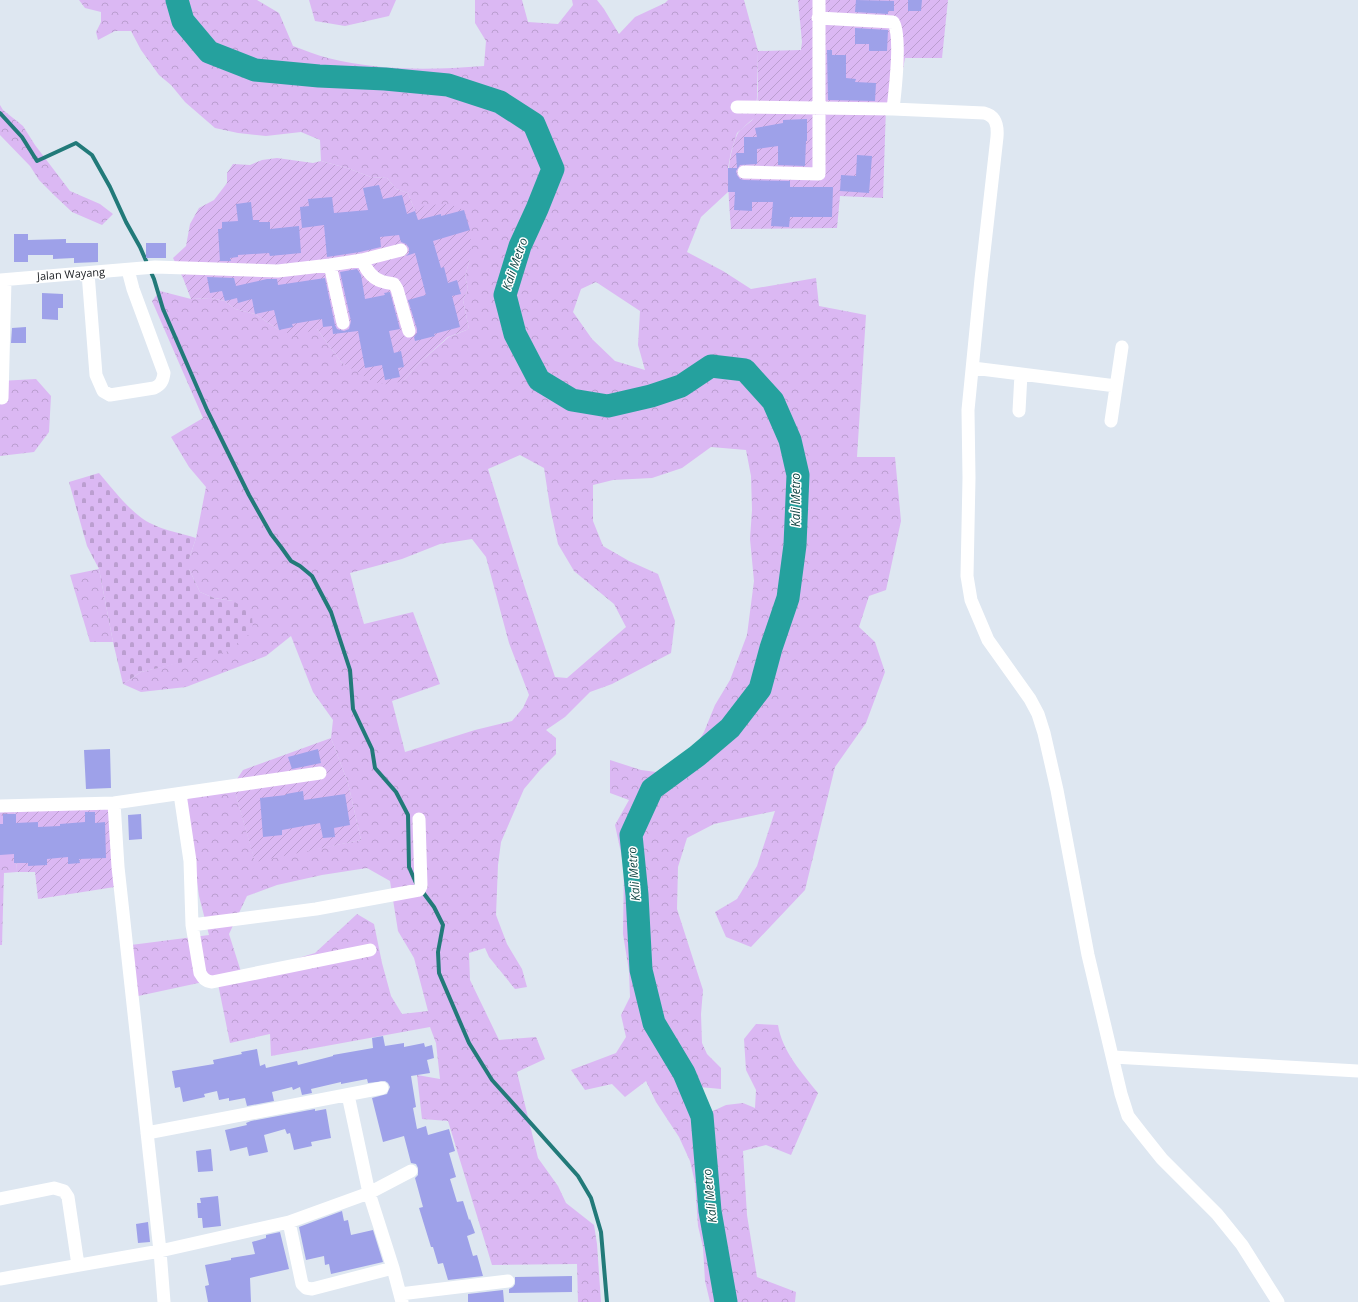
<svg xmlns="http://www.w3.org/2000/svg" width="1358" height="1302" viewBox="0 0 1358 1302" font-family="'Open Sans',sans-serif">
  <style>
    .forest { fill: url(#forest-crowns); fill-rule: evenodd }
    .cemetery { fill: url(#cemetery-stones) }
    .garden { fill: url(#garden-furrows) }
    .lines { fill: none; stroke-linecap: round; stroke-linejoin: round }
    .stream { stroke: #227a79; stroke-width: 4 }
    .river { stroke: #25a19e; stroke-width: 23 }
    .building { fill: #9ea1e9 }
    .minor { stroke: #fff; stroke-width: 13 }
    .labels { text-anchor: middle; stroke-width: 3; stroke-linejoin: round; paint-order: stroke }
    .street-label { font-size: 11px; fill: #1b1e22; stroke: #fff }
    .water-label { font-size: 12px; font-style: italic; fill: #134745; stroke: #fff }
  </style>
  <defs>
    <pattern id="forest-crowns" width="20" height="18" patternUnits="userSpaceOnUse"><rect width="20" height="18" fill="#dbb8f3"/><path d="M2 6a3 3 0 1 1 6 0M12 15a3 3 0 1 1 6 0" fill="none" stroke="#bb9ed0"/></pattern>
    <pattern id="cemetery-stones" width="16" height="16" patternUnits="userSpaceOnUse"><rect width="16" height="16" fill="#dbb8f3"/><path d="M2 7V4a2 2 0 0 1 4 0v3zM10 15v-3a2 2 0 0 1 4 0v3z" fill="#bb9ed0"/></pattern>
    <pattern id="garden-furrows" width="10" height="10" patternUnits="userSpaceOnUse"><rect width="10" height="10" fill="#dbb8f3"/><path d="M-1 1l2-2M0 10L10 0M9 11l2-2" fill="none" stroke="#bb9ed0"/></pattern>
  </defs>
  <rect width="100%" height="100%" fill="#dee7f1"/>
  <path class="forest" d="M79,0h178l22,13 14,33c12,4 23,9 35,12 51,13 104,12 156,8l2,-25 -11,-18v-23h47l6,22 30,2 15,-19 -1,-5h25l7,9 15,25 16,-17 30,-14 3,-3h76l14,51 -1,46 -2,20 -18,16 -6,19 -3,16v24l-27,25 -14,35 36,19 28,18 65,-11 3,28 47,9 -9,142h38l6,64 -15,69 -17,6 -10,31 16,15 10,30 -19,51 -31,44 -30,123 -54,57 -25,-10 -11,-25 22,-13 20,-33 18,-55 -61,13 -27,14 -9,29 -1,42 26,81 -2,24 1,29 5,11 14,14v21l-32,-3 13,30 24,-11 17,-2 12,5 1,-18 -10,-20 -2,-31 12,-15 22,1c4,26 24,48 40,68l-27,62 -25,-10 -23,6 4,64 10,62 39,15 -1,10h-85l-5,-21 -2,-34 -5,-21 -3,-43 -5,-22 -11,-24 -23,-35 -10,-21 -21,16 -13,-13 -27,6 -14,-20 45,-17 10,-16 -5,-22 9,-18 -1,-26 -6,-37 1,-67 -9,-42 14,-25 -19,-7v-33l31,10 23,3 22,-11 18,-30 11,-27 15,-25 17,-45 7,-54 -4,-42 2,-29 -1,-34 -5,-26 -35,-3 -29,21 -30,10 -39,2 -20,5v36l10,25 26,15 29,13 17,47 -4,32 -59,31 -22,8 -25,25 -19,13 10,8v16l-16,16 -16,19 -23,53 -3,23 -2,50 11,29 15,25 5,18 -12,2 -26,-32 -4,-9 -16,5 1,27 29,60 37,-3 9,22 -28,13 21,86 20,28 8,17 28,22 3,19 4,58h-23l-1,-38 -85,1 -44,-144 -26,-2 -5,-44 23,4 -4,-36 -6,-16 -159,29 -1,-22 -40,9 -13,-64 -88,19 -6,-52 86,-11 -10,-39 -15,-107 49,-4 22,76 106,-21 -13,-57 -17,-45 2,-18 -20,-28 -22,-56 -25,20 -80,31 -45,5 -18,-8 18,-12 52,-13 40,-58 -19,-3 -14,-6 -11,-23v-10l7,-21 10,-51 -17,-20 -18,-30 32,-19 -51,-117 8,-10 31,8 20,-1 14,3 10,8 20,5 24,16 38,-1 24,33 16,9 47,9 15,-17 30,-26 20,-8 -6,-29 5,-11 -3,-13 5,-17v-29l-55,-19 -7,-18 -12,-4 -9,-11 -16,-1 -24,-9 -26,-7 -1,-21 -19,-8 -35,4 -28,-3 -23,-5 -30,-26 -14,-17 -12,-10 -18,-25 -10,-19h-16l-17,9 -2,-8 5,-10v-10l-16,-4zM596,282l44,29 -2,34 7,25 -30,-9 -23,-22 -19,-27 8,-23zM520,455l24,13 6,39 8,37 16,27 40,33 12,23 -59,51 -12,-1 -30,-89 -37,-119zM472,539l14,18 23,86 20,52 -6,13 -11,13 -37,9 -70,22 -13,-51 48,-17 -27,-72 -49,12 -6,-20 -8,-31 52,-14 38,-15zM367,868l23,13 8,50 16,27 14,53 -26,3 -11,-18 -9,-33 -8,-39 -17,-10 -42,39 -73,22 -13,-41 18,-38 30,-11 45,-10z
    M309,0h87l-7,16 -44,10 -30,-5z
    M0,105l3,5 20,16 12,19 35,46 30,13 13,10 -11,11 -30,-13 -17,-16 -16,-16 -9,-14 -30,-31z
    M36,379l15,17 -2,36 -15,20 -34,4v-75z
    M99,569l14,73h-23l-20,-67z
    M14,801l3,71 -13,1 -2,72h-2v-143z"/>
  <path class="cemetery" d="M99,473c13,15 34,43 53,51 14,7 29,9 44,14l-7,21v10l11,23 14,6 19,3 12,7 7,8 1,15 -27,21 -85,20 -18,12 -10,-42 -14,-73 -12,-23 -18,-64z"/>
  <path class="garden" d="M798,0h150l-6,58h-37l-4,22 -15,27 -3,91 -43,-2 -3,32 -106,1c-2,-31 -7,-64 6,-94 3,-8 16,-12 18,-20 5,-20 2,-44 3,-64l43,-1 1,-8z
    M277,158l36,5 8,-2 26,7 24,9 16,1 9,11 12,4 7,18 11,-6 24,-1 14,6 6,20 1,15 -1,14 -5,17 3,13 -5,11 6,29 -21,8 -29,26 -15,17 -14,5 -17,-3 -32,-20 -24,-33 -22,7 -16,-6 -24,-16 -20,-5 -10,-8 -14,-3 -20,1 -8,-21 -10,-20 13,-12 4,-22 9,-16 15,-8 13,-17v-10l6,-9 17,1 12,-5z
    M331,738l17,45 13,57 -106,22 -22,-77 10,-15z
    M111,797l10,89 -83,13 -3,-27h-18l-3,-71z"/>
  <g class="lines">
    <path class="stream" d="M0,113l22,24 15,24 39,-18 16,12 18,32 16,35 14,25 14,32 9,30 44,101 42,85 22,39 10,13 10,14 9,5 12,10 19,36 19,58 3,39 19,40 3,19 21,24 12,23 1,52 7,16
      M422,891l12,16 9,18 -5,27 1,21 30,70 23,37 86,96 13,22 10,34 6,70"/>
    <path class="river" d="M177,0l6,21 26,31 46,18 64,6 66,3 63,6 52,17 34,22 19,45 -16,40 -17,37 -15,49 10,39 24,46 33,20 36,6 43,-10 30,-10 30,-20 34,4 28,31 17,39 8,35 -3,70 -7,53 -17,50 -11,41 -30,39 -33,28 -45,33 -21,46 6,60 4,75 13,53 30,50 18,43 8,95 16,91"/>
  </g>
  <path class="building" d="M856,0l38,1v10h-6v3l-33,-2z
    M908,0h14l-1,11h-13z
    M855,28l33,2 -1,21h-18v-7h-14z
    M827,50h5v5h14v23l10,1 -1,3 21,1 -1,18 -47,-1z
    M807,119v22h-1l-1,25 -27,-1v-19l-21,3v15l-17,1 -4,6 1,4 3,4 4,1 46,1v6h43l-1,30h-42l-1,10 -18,-1 2,-24h-21v9l-18,-1 1,-18h-7v-24h9l-1,-15h8v-16h13l-2,-9 28,-5v-3z
    M857,155l15,1 -3,37 -29,-2 1,-16 15,1z
    M379,185l4,14 19,-4 5,19 8,-3 3,9 23,-6v2l23,-6 6,20 -37,11 8,27 3,-1 4,16 9,-3 4,14 -9,2 8,31 -26,7 1,2 -20,5 -1,-4 3,-4v-4l-9,-29 18,-5 -11,-42 -9,3 3,-3v-5l-3,-4 -5,-2 -2,-7 -19,2 1,10 -21,5 -33,5 -3,-32 -22,3 -2,-21 9,-1 -1,-7 24,-2 2,16 34,-3 -5,-22z
    M251,202l2,18h6v2h11v7l29,-3 2,27 -31,3 -1,-3 -31,2v2l-8,1 1,3h-11l-2,-32h4v-7l16,-1 -2,-17z
    M14,234h14v6l38,-1v4h32v19l-24,1v-5l-21,1v-4h-25v7h-14z
    M146,243h20v15h-20z
    M357,269l4,6 4,24 20,-4 -1,-2 6,-1 10,37 -11,2 5,22 7,-2 3,16 -6,1 2,9 -15,3 -3,-15 -17,3 -7,-37 -25,3 -1,-8 -9,1 -1,-8 -30,5 1,3 -14,3 -5,-20 -19,4 -3,-15 -14,4 -1,-5 -12,3 -3,-10 -12,2 -3,-16 27,1 2,8 31,-7h10l1,6 47,-7 10,47 2,4 7,2 5,-2 2,-8 -11,-49z
    M42,293l21,1v14h-5v12l-16,-1z
    M26,327v16h-15l1,-15z
    M110,749l1,39 -25,1 -2,-39z
    M318,749l3,14 -29,6 -4,-12z
    M303,791l1,9 41,-6 5,31 -16,3 1,9 -12,1 -3,-15 -38,7v5l-19,2 -3,-39 26,-3v-1z
    M85,812h10v11l10,-1 1,36 -27,1 1,4 -12,1v-7l-21,2v6l-19,1v-3h-14v-9l-14,1v-31h3v-10h13v9l22,-1v5l22,-1v-2l25,-2z
    M141,814l1,25 -13,1 -1,-25z
    M383,1036l2,10 19,-3v4l20,-4 1,4 7,-2 2,13 -7,2 3,13 -19,3 5,31 -3,1 4,21 9,-3 2,9 21,-6 6,22 -6,2 7,24 -6,2 7,23 6,-1 6,19 1,-1 5,14 -8,3 6,20 4,-1 6,21 -35,4 -5,-17 -5,1 -5,-17h-2l-12,-39 4,-1 -8,-29 3,-3v-7l-2,-4 -5,-1 -7,-27 -21,6 -11,-44 15,-4 3,-7 -2,-4 -3,-2 -17,2 -1,-4 -26,5v-2l-30,7 1,4 -10,2 -2,-8 -7,3 -1,-3 -20,5 2,9 -27,5 -2,-8 -16,3v-3l-10,2 -2,-9 -13,3 1,3 -22,5 -3,-15 -5,1 -3,-17 42,-7 -1,-4 29,-6 -1,-2 16,-3 3,17 5,-2 1,4 31,-7 1,4 35,-9v-1l40,-7 -1,-10z
    M315,1109v2l11,-2 5,29 -20,4 1,4 -18,4 -4,-17 -3,1 -2,-5 -21,6 4,17 -19,4 -2,-9 -17,4 -5,-21 22,-5 -1,-2 5,-2z
    M211,1149l2,22 -15,1 -2,-21z
    M218,1196l3,30 -18,2 -1,-10h-4l-1,-15h4l-1,-5z
    M342,1211l2,10 4,-1 3,15 22,-5 10,32 -52,12 -2,-10 -4,1 -1,-9 -18,4 -7,-33z
    M148,1222l2,20 -12,1 -2,-19z
    M280,1232l9,37 -39,9 1,24h-43l-3,-16 4,-1 -4,-20 26,-5v-2l24,-4 -3,-12 14,-4v-3z
    M572,1276v16l-63,1v-4l4,-2 2,-3v-7z
    M503,1290l1,12h-36v-8z"/>
  <g class="lines">
    <path class="minor" d="M818,18l75,4c9,12 2,70 0,87
      M737,107l156,2 91,4c12,3 14,12 13,24l-16,142 -13,131 1,68 -2,98 4,24 17,40 42,59 8,15 6,19 13,57 31,165 33,139 7,22 14,18 20,25 55,55 25,31 36,57
      M744,172l75,2v-174
      M362,260c4,9 9,18 19,21 4,2 9,2 13,3l3,5 12,42
      M330,265l13,58
      M88,273l8,102 7,16 7,4 44,-7c7,-3 9,-7 10,-15l-31,-84 -5,-19
      M0,280l155,-13 123,4 52,-6 32,-5 39,-10
      M973,368l143,18
      M2,398l3,-118
      M1019,411l2,-37
      M1111,421l11,-74
      M180,794l10,67 2,64 124,-16 103,-19 2,-4 -2,-67
      M114,803l4,64 42,384 4,51
      M0,806l114,-3 206,-30
      M192,925l8,48c3,5 5,8 12,9l158,-32
      M1113,1057l245,14
      M348,1095l21,98 24,75 9,34
      M147,1133l235,-45
      M0,1199l54,-11 10,3 4,6 10,68
      M289,1222l13,62 4,4 6,1 81,-21
      M0,1279l160,-28 129,-29 80,-29 42,-22
      M400,1294l108,-13"/>
  </g>
  <g class="labels">
    <g class="street-label">
      <text transform="translate(71 274) rotate(-4)" y="4">Jalan Wayang</text>
    </g>
    <g class="water-label">
      <text transform="translate(515 264) rotate(-71)" y="4">Kali Metro</text>
      <text transform="translate(796 500) rotate(-90)" y="4">Kali Metro</text>
      <text transform="translate(634 874) rotate(-94)" y="4">Kali Metro</text>
      <text transform="translate(710 1196) rotate(-96)" y="4">Kali Metro</text>
    </g>
  </g>
</svg>
